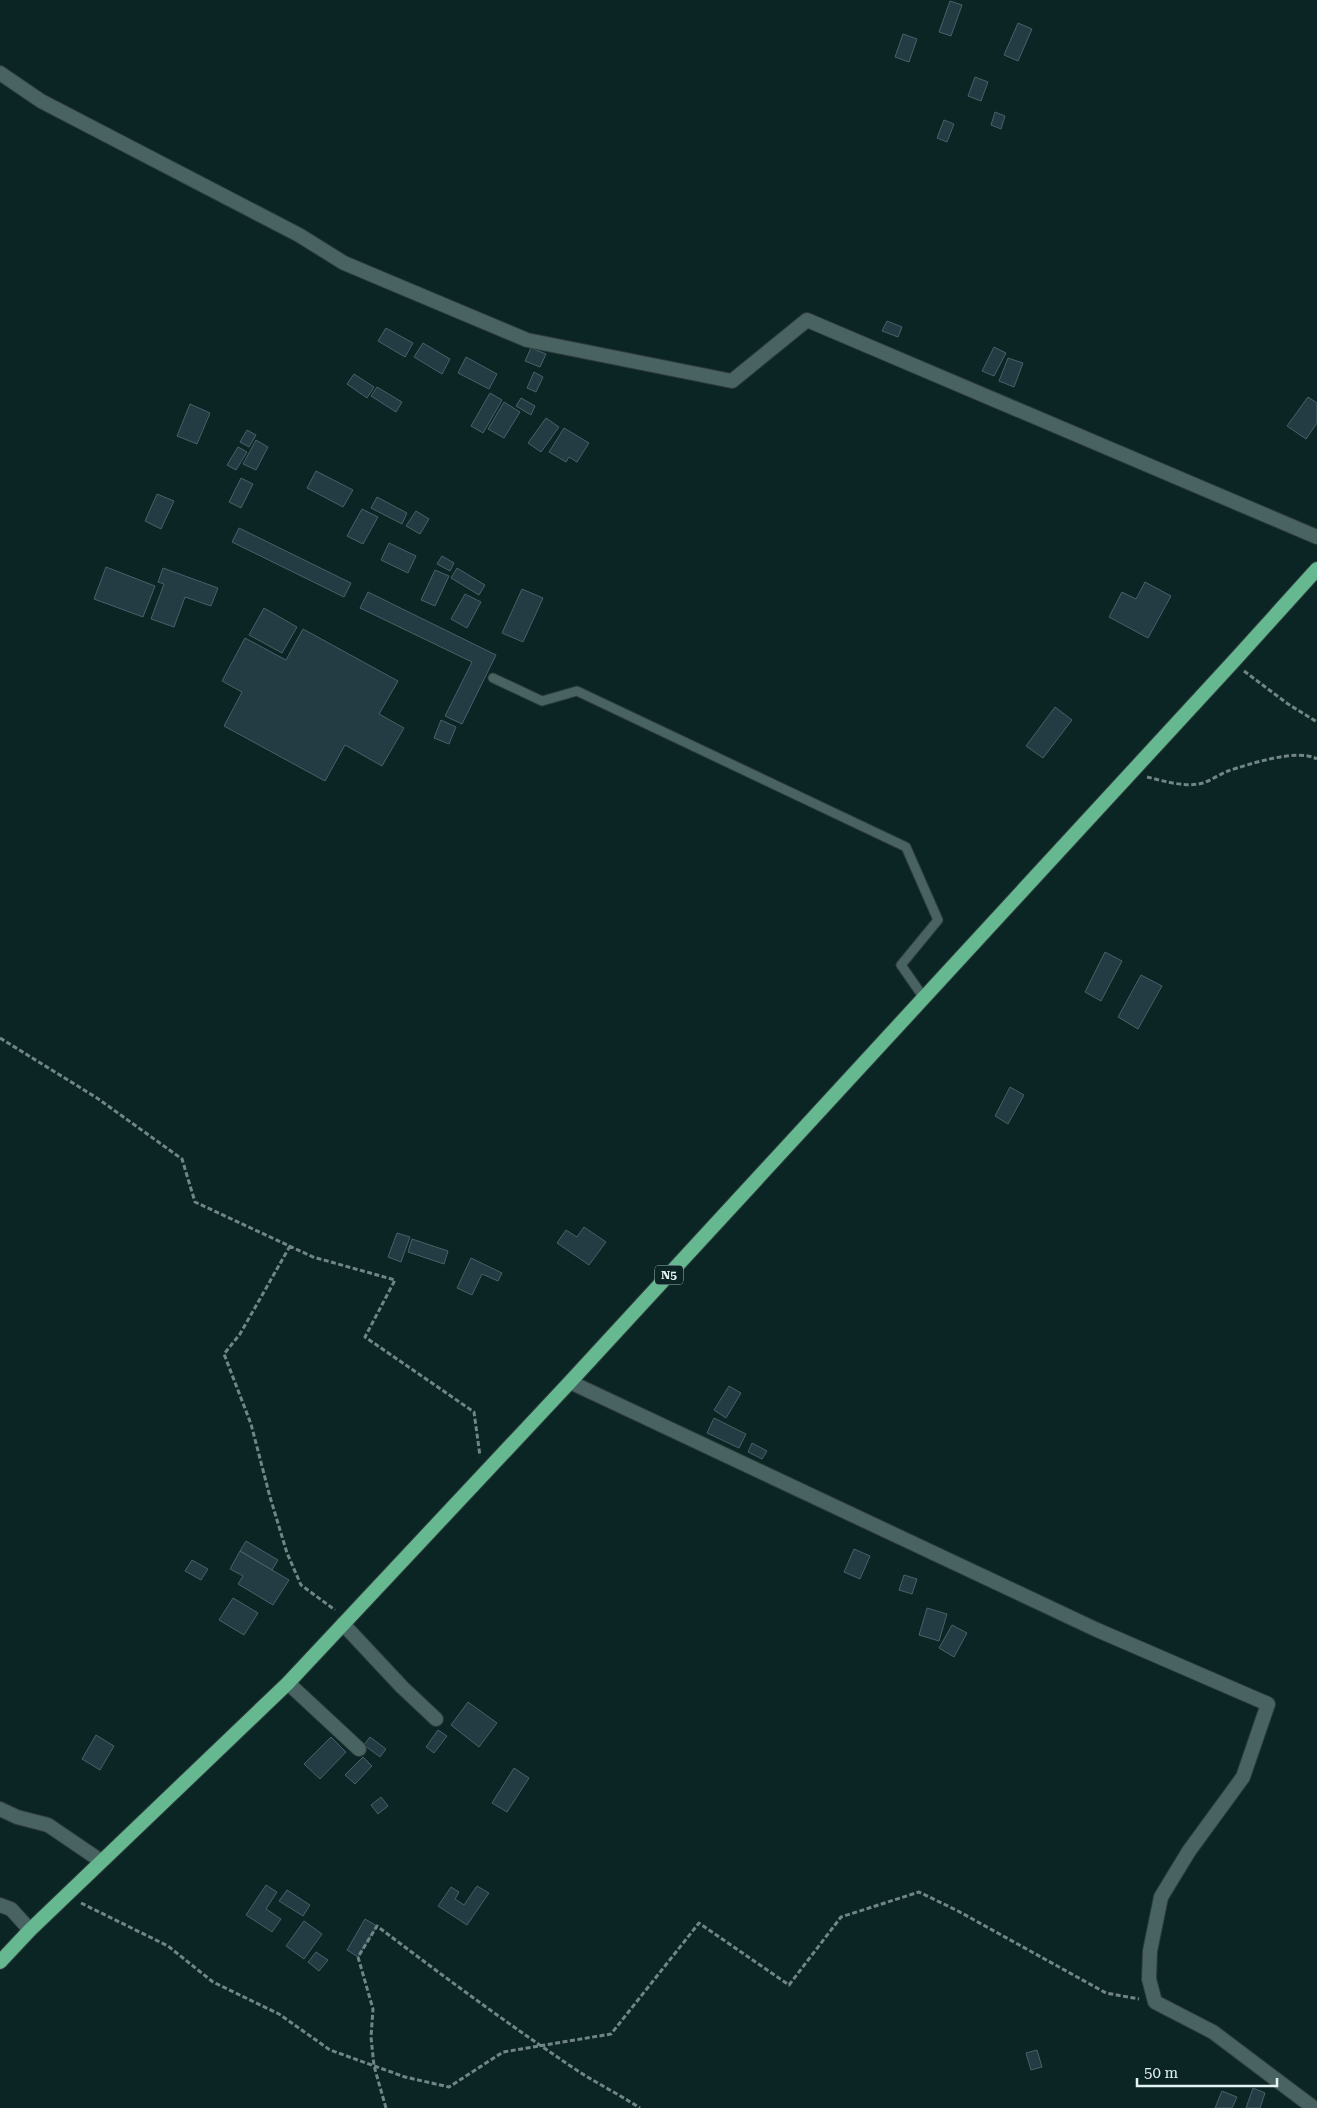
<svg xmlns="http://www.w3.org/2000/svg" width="1317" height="2108" viewBox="0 0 1317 2108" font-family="'Roboto Serif',serif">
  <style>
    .building { fill: #233c43; stroke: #486169 }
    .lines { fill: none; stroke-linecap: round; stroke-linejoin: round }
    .service-casing { stroke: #2e3c3b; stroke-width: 11 }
    .minor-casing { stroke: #2e3c3b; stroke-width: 16 }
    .trunk-casing { stroke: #2e3c3b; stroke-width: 16 }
    .path { stroke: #708584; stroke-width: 3; stroke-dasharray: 5 2.5; stroke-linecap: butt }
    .service { stroke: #486361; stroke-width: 9 }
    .minor { stroke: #486361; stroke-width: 14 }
    .trunk { stroke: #66b891; stroke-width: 14 }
    .labels { text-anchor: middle; stroke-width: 4; stroke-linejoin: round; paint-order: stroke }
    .shield { fill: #0a2524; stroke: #a3b5b4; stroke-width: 1 }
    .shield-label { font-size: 12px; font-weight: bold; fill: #e4f3f2 }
  </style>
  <rect width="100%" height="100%" fill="#0a2524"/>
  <path class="building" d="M950,1l12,4 -11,31 -12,-4z
    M1018,23l14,6 -14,32 -14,-6z
    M903,34l14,5 -8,23 -14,-5z
    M975,77l13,5 -7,19 -13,-5z
    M995,112l10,4 -4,13 -10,-4z
    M944,120l10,4 -7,18 -10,-4z
    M887,321l15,6 -4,10 -16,-6z
    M386,328l27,15 -8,14 -27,-16z
    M423,343l27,16 -8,15 -28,-17z
    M994,347l12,6 -12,23 -12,-5z
    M531,348l15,6 -6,13 -15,-6z
    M466,357l31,17 -8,15 -31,-16z
    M1008,358l15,5 -9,24 -15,-6z
    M534,372l9,5 -7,15 -9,-4z
    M354,374l20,13 -7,11 -20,-14z
    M377,387l25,15 -6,10 -25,-16z
    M490,393l12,7 -19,33 -12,-7z
    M1308,397l9,6v20l-11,16 -19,-13z
    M521,398l14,8 -4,9 -15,-9z
    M504,402l16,10 -16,26 -16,-9z
    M190,404l20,9 -13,31 -20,-8z
    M546,418l13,9 -18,25 -13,-9z
    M564,428l25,15 -12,19 -8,-5 -3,5 -17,-10z
    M247,430l9,5 -7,12 -9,-5z
    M256,440l12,7 -12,23 -13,-6z
    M238,447l9,5 -11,18 -9,-5z
    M316,471l37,19 -10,17 -36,-19z
    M241,478l12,6 -12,24 -12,-6z
    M157,494l17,7 -13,28 -16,-8z
    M377,497l30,16 -5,11 -31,-16z
    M362,509l16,8 -15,27 -16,-8z
    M416,511l13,8 -9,15 -14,-8z
    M239,528l112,55 -7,14 -112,-55z
    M389,543l27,13 -8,17 -27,-13z
    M442,556l12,7 -4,8 -13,-7z
    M106,567l49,19 -12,31 -49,-18z
    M163,568l55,20 -7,18 -26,-9 -11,30 -23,-8 13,-35 -6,-2z
    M457,568l28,17 -6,10 -28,-17z
    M435,570l14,6 -14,30 -14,-6z
    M1145,582l26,14 -23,42 -39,-21 13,-25 14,7z
    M522,589l21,9 -20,44 -21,-9z
    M368,592l128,63 -34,69 -17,-8 27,-54 -112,-54z
    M465,594l16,8 -14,26 -16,-9z
    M264,608l33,19 -15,26 -33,-18z
    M303,629l95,52 -19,33 25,14 -22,38 -37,-21 -20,36 -101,-55 18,-34 -20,-11 23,-43 41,22z
    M1055,707l17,13 -29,38 -17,-12z
    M441,720l15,7 -7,17 -15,-6z
    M1105,952l17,9 -21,40 -16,-9z
    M1141,975l21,11 -24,43 -20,-12z
    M1010,1087l14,8 -16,29 -13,-8z
    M584,1227l22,15 -17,23 -32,-22 9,-13 11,7z
    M397,1233l13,4 -9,25 -13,-5z
    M412,1239l36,12 -4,13 -36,-12z
    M471,1258l31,15 -4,8 -16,-7 -10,21 -15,-7z
    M729,1386l12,7 -15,25 -12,-8z
    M714,1418l32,16 -7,14 -32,-15z
    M752,1443l15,8 -5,8 -14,-7z
    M246,1541l32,19 -6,10 -32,-19z
    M854,1549l16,7 -10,23 -16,-7z
    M240,1551l49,29 -16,25 -35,-21 5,-8 -13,-7z
    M192,1560l16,9 -7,11 -16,-9z
    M904,1575l13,4 -5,15 -13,-4z
    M233,1598l25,15 -14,22 -25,-15z
    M927,1608l20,6 -8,27 -20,-6z
    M952,1625l15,8 -13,24 -15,-9z
    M468,1702l29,21 -18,24 -28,-22z
    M438,1730l9,6 -13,17 -8,-6z
    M96,1735l18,11 -14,24 -18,-11z
    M331,1737l15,15 -26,27 -16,-15z
    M370,1737l16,12 -6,8 -16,-12z
    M363,1757l9,9 -17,18 -10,-9z
    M514,1768l15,10 -22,34 -15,-9z
    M381,1797l7,9 -10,8 -7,-9z
    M266,1885l11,7 -11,17 15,10 -9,13 -26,-17z
    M477,1886l12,7 -22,32 -29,-19 13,-19 8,5 -4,7 9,6z
    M287,1890l23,15 -7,11 -24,-15z
    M365,1919l12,7 -19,31 -11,-7z
    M304,1921l18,13 -18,25 -18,-13z
    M316,1952l12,8 -9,11 -11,-9z
    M1037,2050l5,17 -11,3 -5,-17z
    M1253,2088l12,5 -5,15h-14z
    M1222,2091l15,6 -5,11h-17z"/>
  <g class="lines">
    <g class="service-casing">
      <path id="service" d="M493,678l49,23 35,-10 329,156 32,73 -37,45 23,33"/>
    </g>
    <g class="minor-casing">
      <path id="minor" d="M0,73l41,28 258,134 45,28 183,77 205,41 75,-61 510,217
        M570,1382l525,247 173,75 -25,73 -54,74 -28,46 -11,54 -1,28 6,23 58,30 101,76
        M343,1624l59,63 34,32
        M288,1683l71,66
        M0,1809l17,8 31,8 53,36
        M0,1905l11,4 19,21"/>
    </g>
    <g class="trunk-casing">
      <path id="trunk" d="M0,1962l30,-32 258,-247 282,-301 663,-720 84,-93"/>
    </g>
    <path class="path" d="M1244,671l44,33 29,18
      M1147,777c17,4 38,11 56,6 9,-3 17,-9 25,-12 21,-7 70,-23 89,-12
      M0,1038l97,60 85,61 13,43 118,55 82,23 -30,57 109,75 6,44
      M290,1246l-50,88 -16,20 27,70 19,73 17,56 14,32 34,25
      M81,1903l87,43 45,36 66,32 51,36 75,27 44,10 54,-35 108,-18 88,-111 90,62 52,-68 78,-25 39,19 148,82 33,6
      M386,2108l-12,-42 -3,-29 2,-28 -15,-52 19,-31c66,50 132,99 201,145 20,13 42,24 62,37"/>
    <use href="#service" class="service"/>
    <use href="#minor" class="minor"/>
    <use href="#trunk" class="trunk"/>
  </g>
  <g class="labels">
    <rect class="shield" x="655" y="1265.5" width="28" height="19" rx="4"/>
    <g class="shield-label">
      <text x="669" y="1279">N5</text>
    </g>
  </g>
  <path d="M1137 2078v8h140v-8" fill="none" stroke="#e4f3f2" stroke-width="2.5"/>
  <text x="1144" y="2078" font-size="15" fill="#e4f3f2" stroke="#0a2524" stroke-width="4" paint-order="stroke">50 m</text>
</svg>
